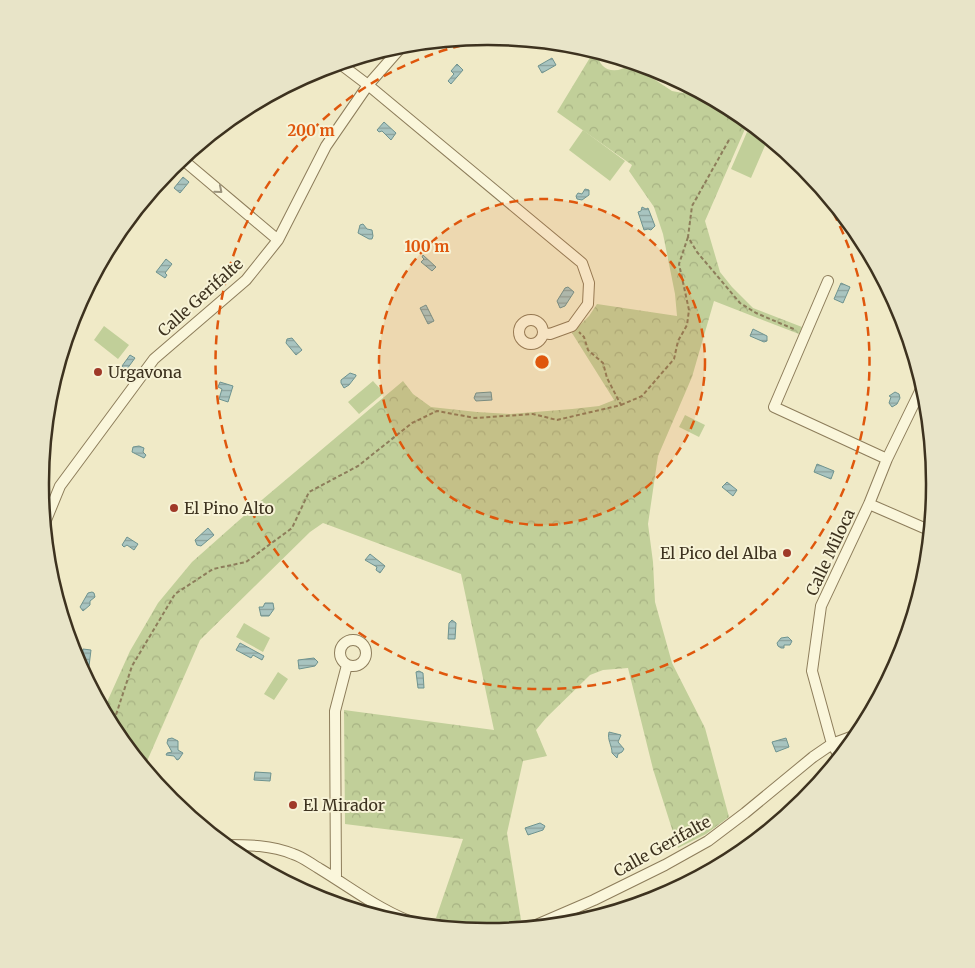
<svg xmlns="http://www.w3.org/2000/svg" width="975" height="968" viewBox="0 0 975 968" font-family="Merriweather,serif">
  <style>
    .grass { fill: #c1cf99 }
    .forest { fill: url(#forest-crowns) }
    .water { fill: url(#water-rules); stroke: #6e938f }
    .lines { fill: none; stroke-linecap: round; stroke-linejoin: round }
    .street-casing { stroke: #8d7d5b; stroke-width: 12 }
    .path { stroke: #8d7d5b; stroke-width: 2; stroke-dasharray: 4 2.5; stroke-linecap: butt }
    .street { stroke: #faf6db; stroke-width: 10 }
    .oneway { stroke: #9c947d }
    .ring { fill: none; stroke: #df570d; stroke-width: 2.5; stroke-dasharray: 9 6 }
    .poi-dot { fill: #9f3928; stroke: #f7f3d7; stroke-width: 2 }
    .labels { text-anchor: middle; stroke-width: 4; stroke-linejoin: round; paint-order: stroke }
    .street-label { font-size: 16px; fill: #3d321f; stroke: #f7f3d7 }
    .poi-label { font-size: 16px; fill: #3d321f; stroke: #f7f3d7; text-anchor: start }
    .rim { fill: none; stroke: #3d321f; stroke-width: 2.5 }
    .centre { fill: #df570d; stroke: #f7f3d7; stroke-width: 2.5 }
    .ring-label { font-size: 15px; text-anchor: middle; font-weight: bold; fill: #df570d; stroke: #f7f3d7; stroke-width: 4; stroke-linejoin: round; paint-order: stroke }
  </style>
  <defs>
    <pattern id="forest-crowns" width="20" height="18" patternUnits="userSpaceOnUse" patternTransform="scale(1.25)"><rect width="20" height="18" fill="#c1cf99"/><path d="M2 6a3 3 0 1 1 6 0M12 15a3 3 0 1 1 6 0" fill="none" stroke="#a7b283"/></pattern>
    <pattern id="water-rules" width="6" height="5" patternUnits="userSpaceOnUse" patternTransform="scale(1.25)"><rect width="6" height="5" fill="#a8c4c0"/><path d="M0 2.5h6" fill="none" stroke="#8aa09b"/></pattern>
  </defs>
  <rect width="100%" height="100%" fill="#f0eac7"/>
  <path class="grass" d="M583,130l42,31 -15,20 -41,-31z
    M747,132l20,9 -16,37 -20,-9z
    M104,326l25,19 -11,14 -24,-19z
    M373,381l11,12 -25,21 -11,-12z
    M685,415l20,10 -6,12 -20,-10z
    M244,623l26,15 -7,14 -27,-15z
    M278,672l10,7 -14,21 -10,-6z"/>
  <path class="forest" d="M594,51l3,1c2,20 19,23 34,12l41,27 11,2 6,-6 47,25 12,10 -43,99 15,51 12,15 21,21 49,19 -3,7 -85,-33 -22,76 -34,79 -10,68 5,38 2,40 17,61 33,65 24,89 -23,17 -28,14 -25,-79 -25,-101 -25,2 -13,5 -44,43 -10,12 11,26 -24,5 -16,72 14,87c-29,8 -56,5 -85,-2l27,-79 -118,-15 -1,-114 150,20 -33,-156 -138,-51 -13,9 -110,108 -56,128 -29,-35 -12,-22 27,-60 28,-48 34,-41 71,-63 140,-118 10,13 18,13 46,5 33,2 62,-5 27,-3 15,-6 -42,-67 17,-17 8,-12 80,12 -2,-22 -12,-60 -9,-27 -25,-36 3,-6 -75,-53z"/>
  <path class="water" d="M552,58l4,7 -14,8 -4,-7z
    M457,64l6,6 -12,14 -3,-3 6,-7 -3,-3z
    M384,122l12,11 -5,7 -9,-9 -3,1 -2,-2z
    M183,177l6,5 -9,11 -6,-5z
    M585,189l4,1v5l-7,5 -5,-1 -1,-3 2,-3 4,1z
    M642,207l4,2 2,-1 7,18 -4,4 -3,-1 -4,1 -6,-18 3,-1z
    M363,224l4,5 5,1 1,6 -1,3h-3l-11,-6 2,-8z
    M423,255l13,12 -4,4 -11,-9 3,-3 -2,-2z
    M166,259l6,5 -7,9 2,2 -2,3 -9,-6z
    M841,283l9,4 -7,16 -9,-4z
    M568,287l6,5 -9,14 -5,2 -3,-7 8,-13z
    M426,305l8,16 -6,3 -8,-16z
    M753,329l14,7v5l-3,1 -14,-6z
    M292,338l10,12 -6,5 -10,-12 1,-4z
    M130,355l5,3 -8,11h-3l-2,-3z
    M350,373l6,2v1l-7,9 -5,3 -3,-5v-3z
    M220,382l13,4 -5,16 -9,-3 3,-10 -4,-2z
    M491,392l1,8 -16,1 -2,-3 2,-5z
    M895,392l4,2 1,4 -3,6 -5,3 -3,-4 2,-6 -2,-1z
    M139,446l5,2 -1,4 3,3 -2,3 -12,-6 1,-5z
    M817,464l17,7 -3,8 -17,-7z
    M727,482l10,8 -4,6 -11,-9z
    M208,528l6,7 -13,11 -4,-1 -2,-5z
    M127,537l11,7 -4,6 -7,-5 -3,2 -2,-2z
    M370,554l15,12 -5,7 -4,-3 1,-3 -12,-7z
    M92,592l2,1 1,4 -5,4v4l-7,6 -3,-4 8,-14z
    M265,603h8l1,6 -5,7h-8l-2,-9h4z
    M452,620l4,3 -1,16h-7l1,-16z
    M788,637l4,4 -2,4h-6v3h-3l-3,-2 -1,-3 4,-5z
    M240,643l24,13 -2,4 -9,-5 -2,3 -15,-8z
    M83,649l8,1 -2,16 -4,2 -3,-3z
    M314,658l4,4 -3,4 -16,3 -1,-9z
    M419,671l4,2 1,15h-6l-2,-16z
    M609,732l12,3 -3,7 6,7 -2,3 -4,2 -1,4 -5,-5c0,-8 -5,-13 -3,-21z
    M172,738l6,3v9l5,3 -4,6 -2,1 -3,-4 -8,-1 1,-2 5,-1 -5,-9 1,-4z
    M786,738l3,9 -13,5 -4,-10z
    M255,772l16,1 -1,8 -16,-1z
    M540,823l5,3 -2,4 -15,5 -3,-7z"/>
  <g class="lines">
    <g class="street-casing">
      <path id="street" d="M339,63l29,22 214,178 7,20 -1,21 -16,22 -22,8 -7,-1
        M182,159l96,81
        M828,281l-54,126 113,52
        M519 332a12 12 0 1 1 24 0a12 12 0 1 1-24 0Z
        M869,504l62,27
        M44,525l16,-39 94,-127 92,-79 32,-40 48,-94 42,-61 36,-41
        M340 653a13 13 0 1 1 26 0a13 13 0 1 1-26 0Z
        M840,757l-8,-13 -20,-73 9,-65 48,-102 18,-45 36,-74
        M225,845c24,0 46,0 68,9 10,3 18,10 27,15 33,20 63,44 100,56
        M336,879l-1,-168 12,-46
        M518,929l18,-4 58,-25 71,-35 43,-24 37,-28 68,-56 19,-13 27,-10"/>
    </g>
    <path class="path" d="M729,140l-37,66 -4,31 9,15 43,51 16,10 40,17
      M621,405l21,-9 32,-37 4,-18 9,-16 2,-15 -10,-46 9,-27
      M112,727l20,-61 43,-72 38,-25 33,-7 46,-34 17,-36 49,-26 54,-43 25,-12 38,7 58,-4 24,6 64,-15 -14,-27 -4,-15 -15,-13 -4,-13 -5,-5"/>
    <use href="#street" class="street"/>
  </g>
  <defs><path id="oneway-chevron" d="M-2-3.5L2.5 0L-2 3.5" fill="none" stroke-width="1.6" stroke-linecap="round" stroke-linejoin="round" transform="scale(1.25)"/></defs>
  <use class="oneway" href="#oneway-chevron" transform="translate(219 190) rotate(40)"/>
  <circle cx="542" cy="362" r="163" fill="#df570d" fill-opacity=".12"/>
  <g class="ring">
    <circle cx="542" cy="362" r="163"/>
    <path d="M810 174A327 327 0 1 1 499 38"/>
  </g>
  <g class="poi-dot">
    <circle cx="98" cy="372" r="5"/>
    <circle cx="174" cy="508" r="5"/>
    <circle cx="787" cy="553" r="5"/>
    <circle cx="293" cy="805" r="5"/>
  </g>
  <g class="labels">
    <g class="street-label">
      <text transform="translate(200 297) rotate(-42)" y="6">Calle Gerifalte</text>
      <text transform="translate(830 552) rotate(-65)" y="6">Calle Miloca</text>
      <text transform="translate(662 846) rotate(-29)" y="6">Calle Gerifalte</text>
    </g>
    <g class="poi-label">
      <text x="108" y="378">Urgavona</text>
      <text x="184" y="514">El Pino Alto</text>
      <text x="777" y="559" text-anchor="end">El Pico del Alba</text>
      <text x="303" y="811">El Mirador</text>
    </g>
  </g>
  <path d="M0 0H975V968H0ZM487 45H488A438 438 0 0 1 926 483V485A438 438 0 0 1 488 923H487A438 438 0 0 1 49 485V483A438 438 0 0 1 487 45Z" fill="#e8e4c8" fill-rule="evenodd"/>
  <path class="rim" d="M487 45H488A438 438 0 0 1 926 483V485A438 438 0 0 1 488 923H487A438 438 0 0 1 49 485V483A438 438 0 0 1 487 45Z"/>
  <circle cx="542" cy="362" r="8" class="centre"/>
  <g class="ring-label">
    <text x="311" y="136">200 m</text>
    <text x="427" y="252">100 m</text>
  </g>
</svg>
